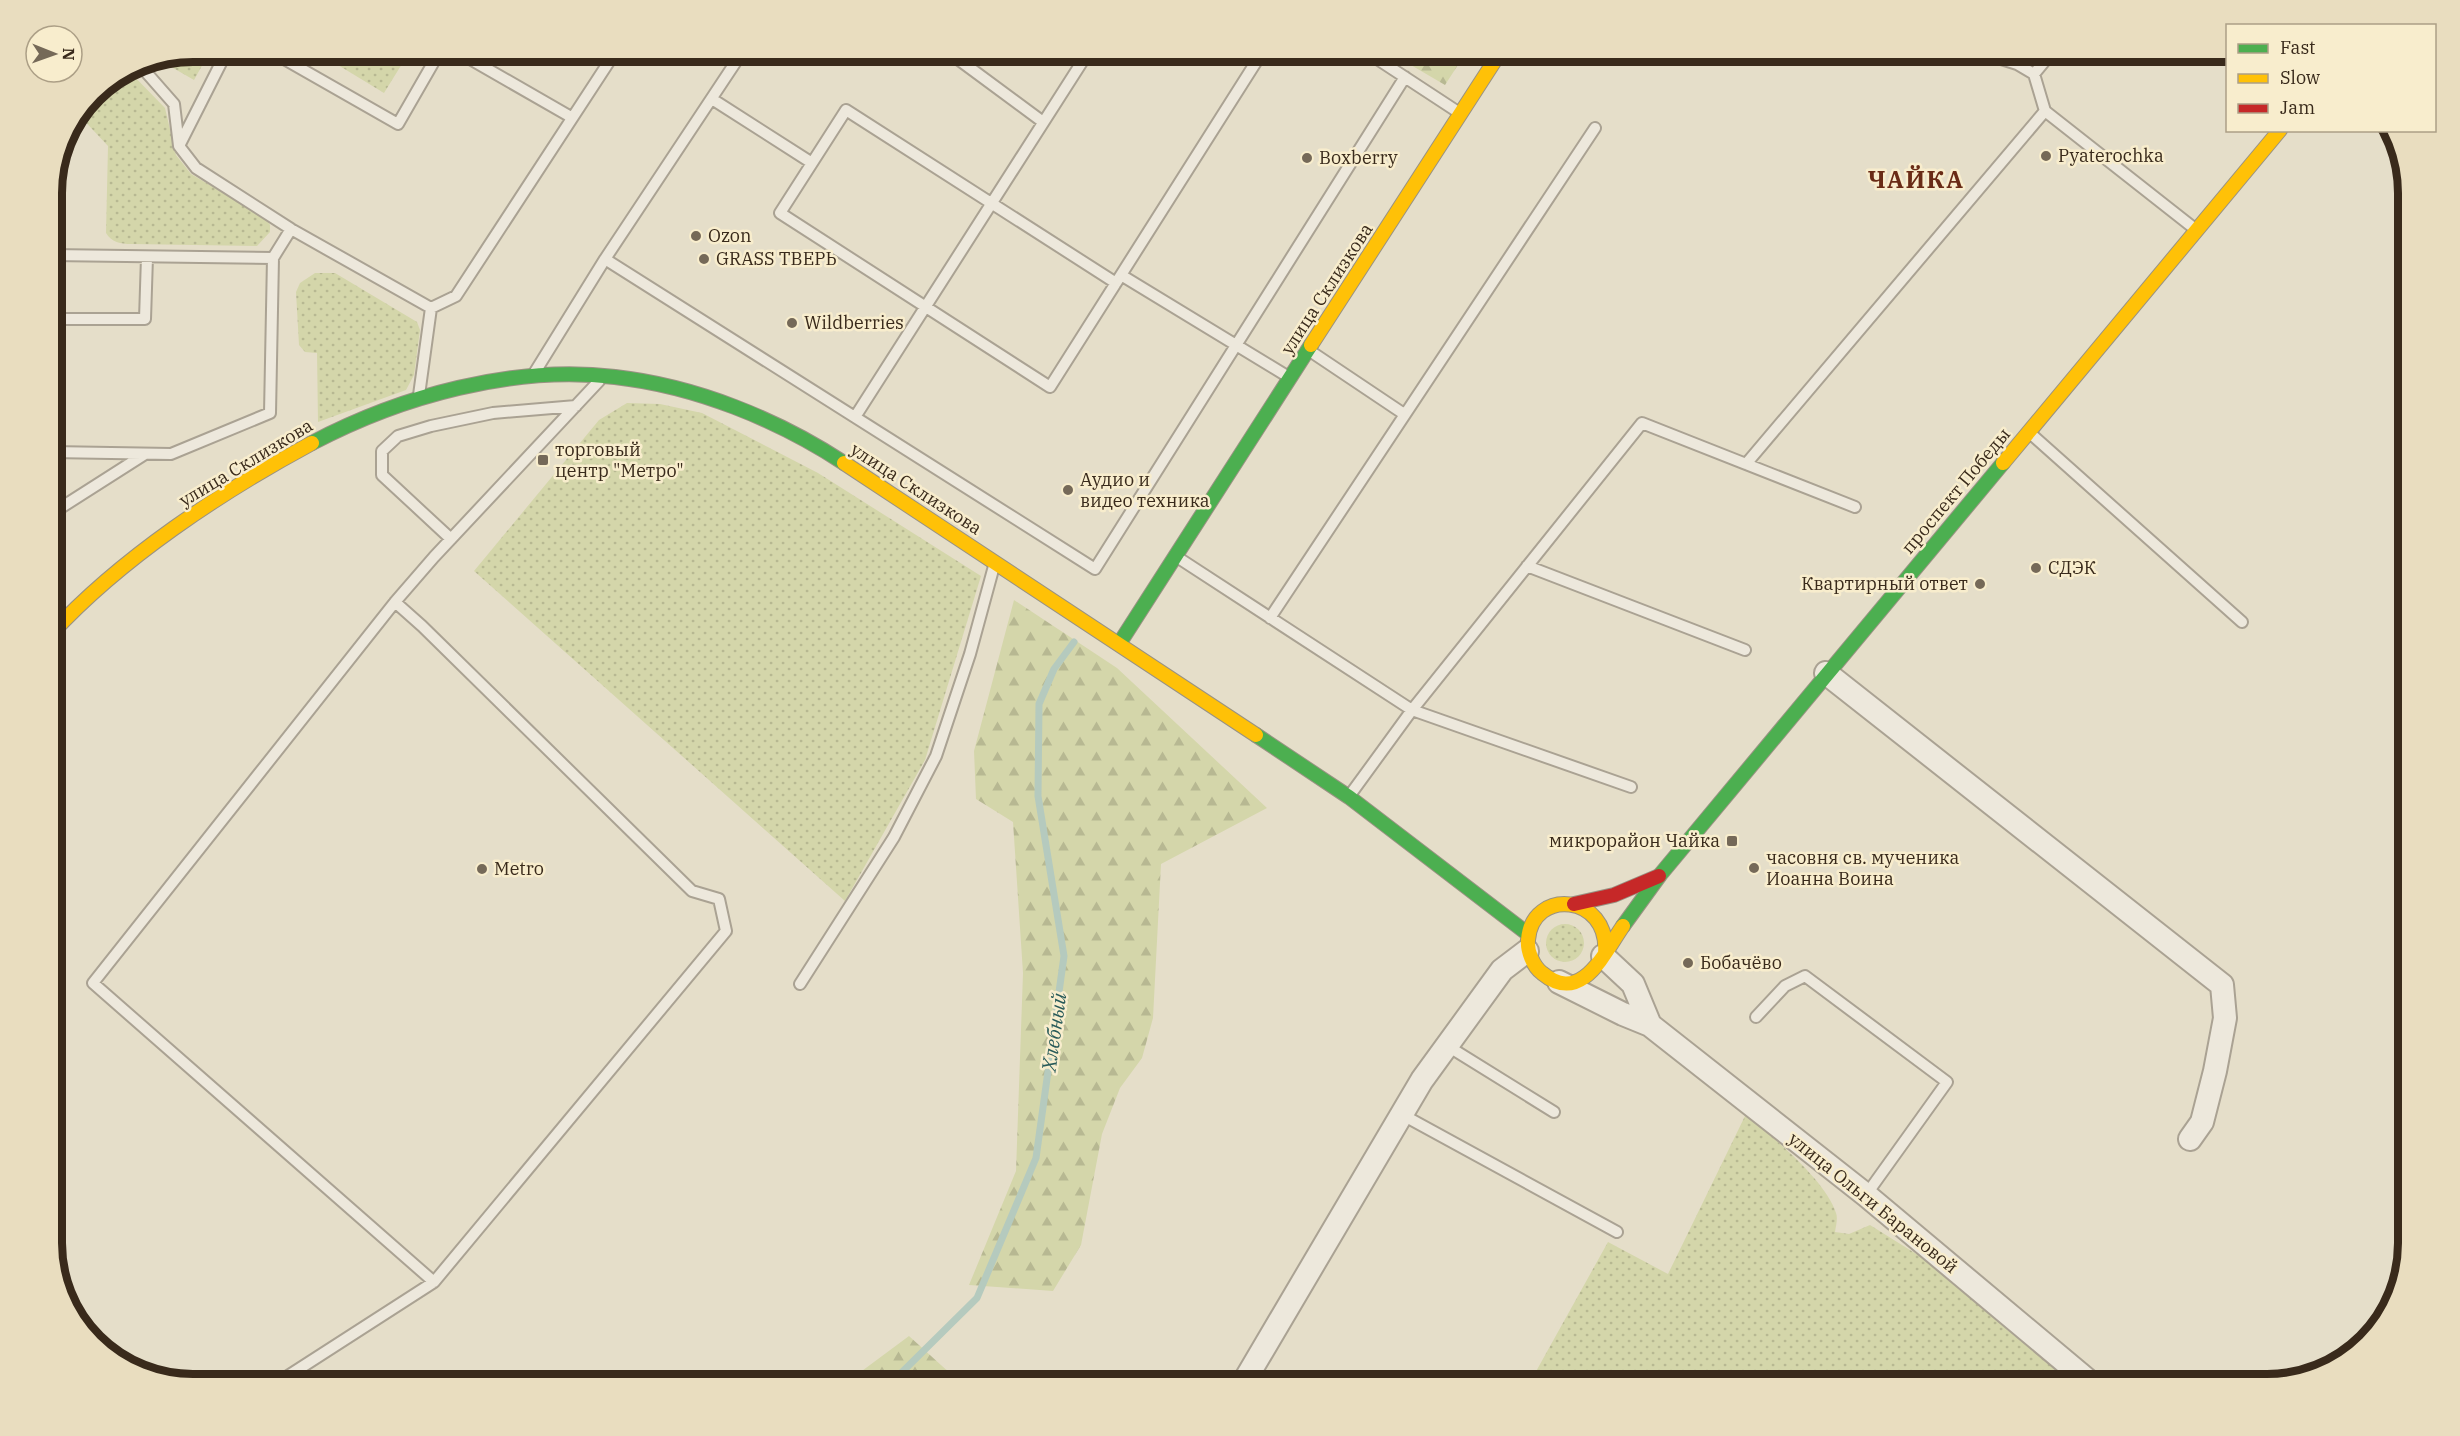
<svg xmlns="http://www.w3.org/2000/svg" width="2460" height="1436" viewBox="0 0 2460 1436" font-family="'IBM Plex Serif',serif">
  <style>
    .green { fill: url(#green-dots) }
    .forest { fill: url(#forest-firs) }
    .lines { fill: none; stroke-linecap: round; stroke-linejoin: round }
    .stream { stroke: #b5cabe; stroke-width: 7 }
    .lane-casing { stroke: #aaa293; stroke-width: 14 }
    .street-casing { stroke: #aaa293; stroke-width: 26 }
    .fast-casing { stroke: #999283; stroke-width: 16 }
    .slow-casing { stroke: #999283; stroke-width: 16 }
    .jam-casing { stroke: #999283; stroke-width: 16 }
    .lane { stroke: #ede8dc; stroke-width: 10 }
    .street { stroke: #ede8dc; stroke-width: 22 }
    .fast { stroke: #4caf50; stroke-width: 14 }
    .slow { stroke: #ffc107; stroke-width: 14 }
    .jam { stroke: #c62828; stroke-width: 14 }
    .poi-dot { fill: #756958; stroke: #f8edcd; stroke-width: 2 }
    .labels { text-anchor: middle; stroke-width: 5; stroke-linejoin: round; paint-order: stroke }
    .poi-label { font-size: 18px; fill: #392a1b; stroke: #f8edcd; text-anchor: start }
    .street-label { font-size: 18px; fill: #392a1b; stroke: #f8edcd }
    .water-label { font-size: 20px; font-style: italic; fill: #285a59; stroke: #f8edcd }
    .district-label { font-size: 24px; font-weight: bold; letter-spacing: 1.5px; fill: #692b16; stroke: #f8edcd }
    .rim { fill: none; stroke: #392a1b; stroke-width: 8 }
  </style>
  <defs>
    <pattern id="green-dots" width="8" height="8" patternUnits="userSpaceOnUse" patternTransform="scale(1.5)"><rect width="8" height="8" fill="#d4d6aa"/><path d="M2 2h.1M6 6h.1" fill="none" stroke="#b7b892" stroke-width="1.8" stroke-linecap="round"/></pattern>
    <pattern id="forest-firs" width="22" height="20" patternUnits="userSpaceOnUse" patternTransform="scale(1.5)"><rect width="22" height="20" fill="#d4d6aa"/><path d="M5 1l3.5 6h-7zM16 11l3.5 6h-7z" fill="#b7b892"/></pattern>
  </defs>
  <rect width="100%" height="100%" fill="#e5dec9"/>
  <path class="green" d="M193,51h12l4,2 -15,27 -33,-19 3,-4z
    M315,51h95l-26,42z
    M127,69l38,39 11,47 15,19 75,44 4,7v7l-13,14 -126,-2c-10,0 -20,-2 -25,-11l2,-87 -30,-32 15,-22z
    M315,273h20l82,49 3,8 -6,45 -8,15 -88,32 -1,-69 -12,-1 -6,-7 -3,-53 4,-9z
    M627,403l33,1 42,9 116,60 163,103 -56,184 -80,141 -371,-330 125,-151z
    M1546 943a19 19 0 1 1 38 0a19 19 0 1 1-38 0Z
    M1746,1114c26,23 80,66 90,99 2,5 0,13 -1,19l14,2 21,-9 67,42 140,118h-529l-14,-10 74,-133 60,32z"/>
  <path class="forest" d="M1387,51h80l-22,34z
    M1014,600l103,68 150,140 -106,56 -8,154 -11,40 -22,30 -18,46 -21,111 -28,46 -84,-6 47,-114 7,-198 -10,-151 -37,-23 -2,-48z
    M909,1336l54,49h-120z"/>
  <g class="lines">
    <path class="stream" d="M889,1385l88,-87 59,-140 28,-202 -26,-160 1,-92 15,-35 20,-27"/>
    <g class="lane-casing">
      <path id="lane" d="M270,51l128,73 42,-73
        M456,51l115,66
        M947,51l96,71
        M1365,51l93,61
        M1976,51l41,13 17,10 11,37 150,118
        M138,63l36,41 5,42 17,22 95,61 140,79
        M2034,74l19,-23
        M712,99l100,64
        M179,146l48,-95
        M51,255l222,3 -3,155 -99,41 -120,-2
        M273,258l18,-29
        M605,259l490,310 310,-492
        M1121,275l166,101
        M1116,283l-270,-173 -66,103 270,174 213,-336
        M51,319h94l2,-62
        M1310,351l94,63
        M535,372l70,-113 138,-208
        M419,395l12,-87 25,-12 160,-245
        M855,417l234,-366
        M2031,434l211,188
        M1746,464l299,-353
        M51,514l94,-60
        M451,539l-69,-64v-24l16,-15 33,-10 62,-13 83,-7
        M1177,557l235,153 219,77
        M1527,566l218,84
        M395,602l27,24 270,265 27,8 7,32 -292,351 -341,-299 302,-381 39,-45 165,-176
        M1270,618l325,-490
        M1350,795l62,-85 230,-287 213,84
        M800,984l94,-147 42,-81 34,-102 24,-88
        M1756,1017l29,-31 20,-10 142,106 -81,113
        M1446,1045l108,67
        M1401,1114l216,118
        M274,1385l160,-103"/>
    </g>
    <g class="street-casing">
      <path id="street" d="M1826,673l396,312 3,33 -10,53 -13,51 -12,17
        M1603,956l30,28 17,41
        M1559,982l64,32 27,11 216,170 227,190
        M1242,1385l180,-305 80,-110 25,-19"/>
    </g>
    <g class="fast-casing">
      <path id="fast" d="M312,443c89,-47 201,-78 303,-66 80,9 162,42 229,86
        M1119,644l192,-299
        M1256,735l93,62 179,137
        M1623,926l37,-51 343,-412"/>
    </g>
    <g class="slow-casing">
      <path id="slow" d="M1311,345l190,-294
        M844,463l412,272
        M2003,463l277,-333
        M51,634c70,-76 170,-142 261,-191
        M1605,953c5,-59 -73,-66 -77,-13 -1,11 5,26 14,33 40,33 62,-20 81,-47"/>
    </g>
    <g class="jam-casing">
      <path id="jam" d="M1574,904l40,-9 45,-19"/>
    </g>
    <use href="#lane" class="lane"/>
    <use href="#street" class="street"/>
    <use href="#fast" class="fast"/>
    <use href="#slow" class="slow"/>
    <use href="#jam" class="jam"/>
  </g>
  <g class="poi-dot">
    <circle cx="2046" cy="156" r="6"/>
    <circle cx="1307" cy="158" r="6"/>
    <circle cx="696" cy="236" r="6"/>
    <circle cx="704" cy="259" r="6"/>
    <circle cx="792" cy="323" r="6"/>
    <rect x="537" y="454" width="12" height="12" rx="3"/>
    <circle cx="1068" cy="490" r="6"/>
    <circle cx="2036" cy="568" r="6"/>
    <circle cx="1980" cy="584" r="6"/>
    <rect x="1726" y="835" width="12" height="12" rx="3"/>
    <circle cx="1754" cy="868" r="6"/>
    <circle cx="482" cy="869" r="6"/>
    <circle cx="1688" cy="963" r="6"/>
  </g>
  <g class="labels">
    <g class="poi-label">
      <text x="2058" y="162">Pyaterochka</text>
      <text x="1319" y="164">Boxberry</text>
      <text x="708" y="242">Ozon</text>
      <text x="716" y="265">GRASS ТВЕРЬ</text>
      <text x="804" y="329">Wildberries</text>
      <text x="555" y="456">торговый<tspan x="555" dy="21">центр "Метро"</tspan></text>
      <text x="1080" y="486">Аудио и<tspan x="1080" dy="21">видео техника</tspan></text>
      <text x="2048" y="574">СДЭК</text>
      <text x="1968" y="590" text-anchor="end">Квартирный ответ</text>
      <text x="1720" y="847" text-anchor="end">микрорайон Чайка</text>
      <text x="1766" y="864">часовня св. мученика<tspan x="1766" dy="21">Иоанна Воина</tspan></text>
      <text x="494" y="875">Metro</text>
      <text x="1700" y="969">Бобачёво</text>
    </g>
    <g class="street-label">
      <text transform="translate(1327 289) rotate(-57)" y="6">улица Склизкова</text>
      <text transform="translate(246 463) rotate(-31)" y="6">улица Склизкова</text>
      <text transform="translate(916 489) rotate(33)" y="6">улица Склизкова</text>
      <text transform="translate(1956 491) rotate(-50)" y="6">проспект Победы</text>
      <text transform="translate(1873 1203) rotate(39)" y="6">улица Ольги Барановой</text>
    </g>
    <g class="water-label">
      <text transform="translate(1054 1032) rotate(-82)" y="7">Хлебный</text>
    </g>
    <g class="district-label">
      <text x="1916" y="188">ЧАЙКА</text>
    </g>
  </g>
  <path d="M0 0H2460V1436H0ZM193 62H2267A131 131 0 0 1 2398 193V1243A131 131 0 0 1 2267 1374H193A131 131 0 0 1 62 1243V193A131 131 0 0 1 193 62Z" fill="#e9ddbf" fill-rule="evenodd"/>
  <path class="rim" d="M193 62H2267A131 131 0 0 1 2398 193V1243A131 131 0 0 1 2267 1374H193A131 131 0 0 1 62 1243V193A131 131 0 0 1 193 62Z"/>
  <rect x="2226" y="24" width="210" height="108" fill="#f8edcd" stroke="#ac9f86" stroke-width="1.5"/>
  <rect x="2238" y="44" width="30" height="9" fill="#4caf50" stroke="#ac9f86" stroke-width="1.5"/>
  <text x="2280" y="54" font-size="18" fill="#392a1b">Fast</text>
  <rect x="2238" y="74" width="30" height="9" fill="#ffc107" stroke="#ac9f86" stroke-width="1.5"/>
  <text x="2280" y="84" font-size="18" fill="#392a1b">Slow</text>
  <rect x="2238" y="104" width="30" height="9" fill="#c62828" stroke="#ac9f86" stroke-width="1.5"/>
  <text x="2280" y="114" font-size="18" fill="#392a1b">Jam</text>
  <g transform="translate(54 54) rotate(91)"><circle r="28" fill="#f8edcd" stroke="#ac9f86" stroke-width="1.5"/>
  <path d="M0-4.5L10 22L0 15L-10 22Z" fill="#756958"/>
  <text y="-9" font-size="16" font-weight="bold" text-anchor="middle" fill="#392a1b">N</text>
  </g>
</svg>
